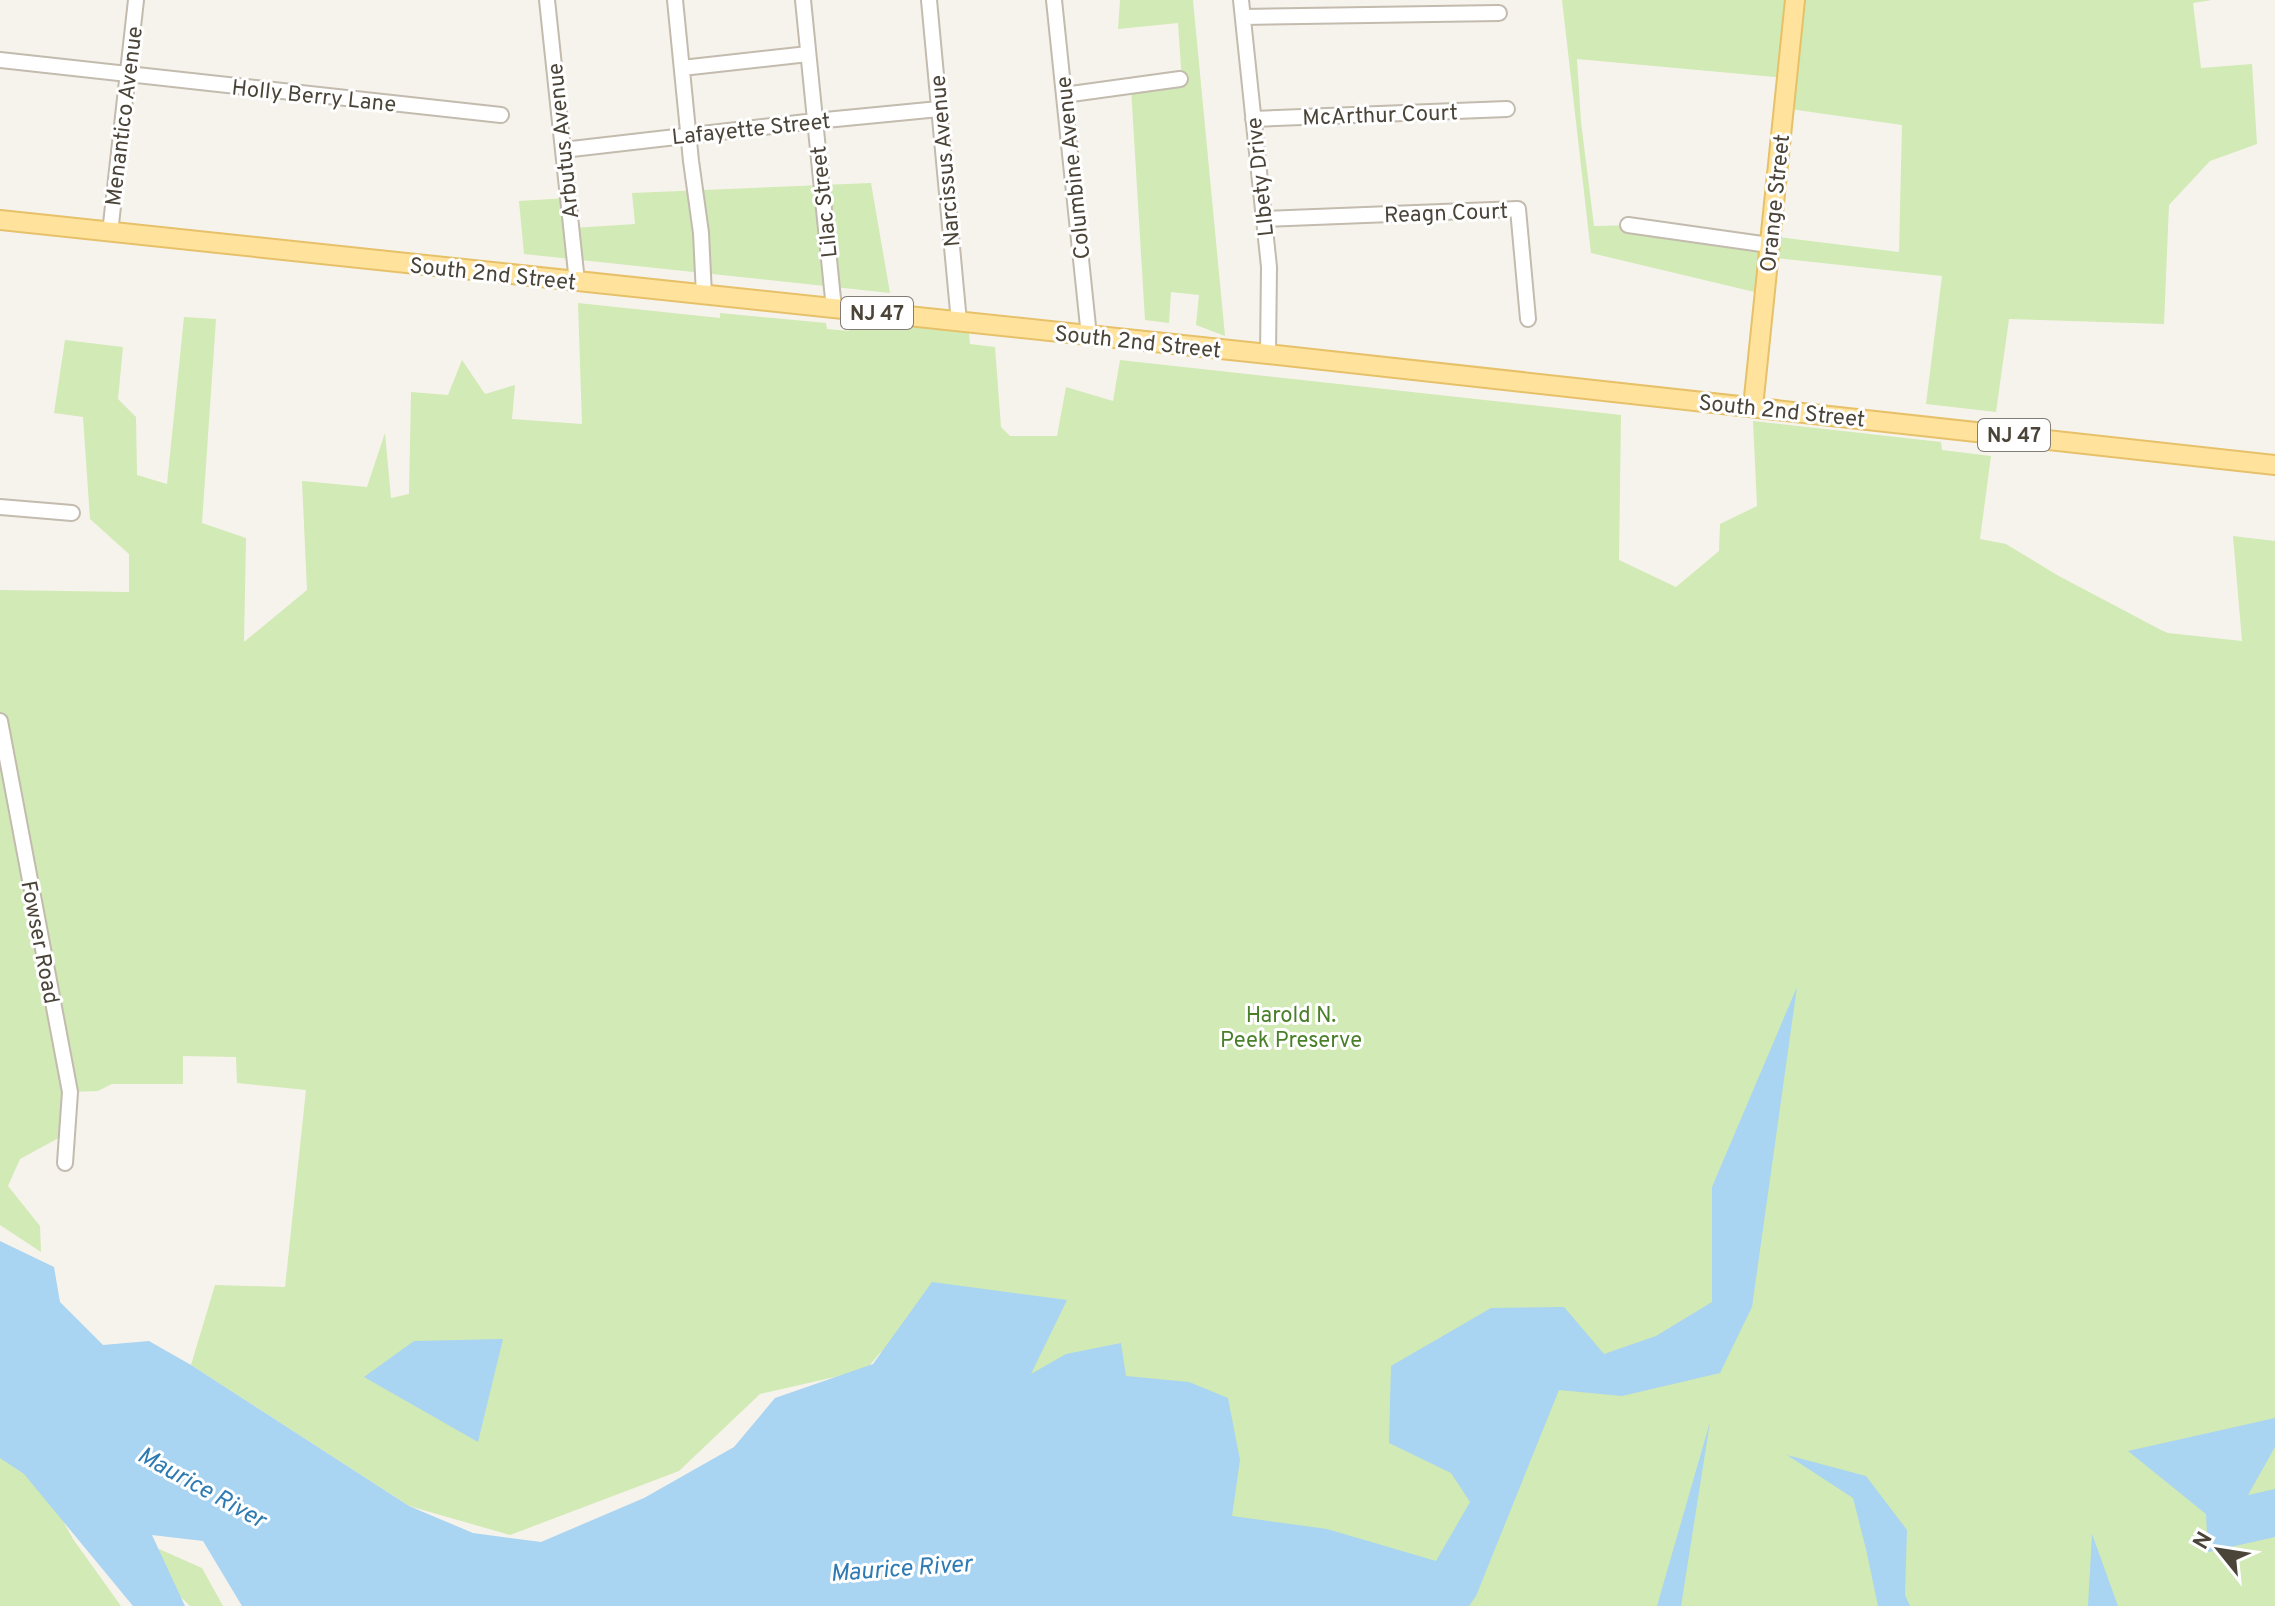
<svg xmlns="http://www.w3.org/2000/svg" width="2275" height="1606" viewBox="0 0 2275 1606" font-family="Overpass,sans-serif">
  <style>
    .green { fill: #d2eab5; fill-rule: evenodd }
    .water { fill: #a9d4f2 }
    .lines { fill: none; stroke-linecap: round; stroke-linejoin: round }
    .minor-casing { stroke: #c2bbae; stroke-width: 18 }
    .major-casing { stroke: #e6c16a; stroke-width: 22 }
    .minor { stroke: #fff; stroke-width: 14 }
    .major { stroke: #ffe39c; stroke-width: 18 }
    .labels { text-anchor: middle; stroke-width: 6; stroke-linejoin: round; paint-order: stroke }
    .shield { fill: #fff; stroke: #817c74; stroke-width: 2 }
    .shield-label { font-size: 20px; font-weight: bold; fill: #4b4439 }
    .street-label { font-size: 22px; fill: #4b4439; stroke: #fff }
    .park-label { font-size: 22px; fill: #4a7f2a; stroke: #fff }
    .water-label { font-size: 24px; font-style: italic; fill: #2e7ab2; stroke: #fff }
  </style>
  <rect width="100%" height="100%" fill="#f6f3ec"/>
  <path class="green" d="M1120,0h73l32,336 -29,-11 3,-30 -28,-3 -2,31 -24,-3 -14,-232 51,-6 -4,-59 -60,6z
    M1562,0h650l-19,3 8,65 51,-4 5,80 -47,17 -41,44 -5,119 -155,-5 -13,93 -70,-8 16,-128 -175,-19 -4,37 -172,-41zM1577,59l209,19 -3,30 119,17 -3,127 -224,-28 -81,2 -13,-104z
    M871,183l19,110 -366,-39 -5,-53 49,-3 5,30 62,-4 -3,-31z
    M578,303l142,15v-5l106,10 1,6 22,2 -2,-22 121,13 2,22 25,3 6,80 9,9h47l9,-49 47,14 7,-41 501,55 -2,145 57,27 43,-36 1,-27 37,-18 -4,-85 188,21 1,8 49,6 -11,83 26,5 51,31 104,55 7,3 74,8 -9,-105 42,5v1065h-1027l-348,-267 -20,14 -21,25 -2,-6 -97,22 -81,77 -169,64 -101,-29 -218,-141 24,-80 70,2 21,-197 -69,-7 -1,-26 -53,-1v28h-71l-14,7 -29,1 -3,42 -46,25 -12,27 32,40 1,26 -41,-27v-466l8,-3 -8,-44v-122l129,2v-38l-39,-35 -7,-102 -29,-4 11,-73 58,7 -5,52 18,18 1,58 30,9 17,-167 32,2 -14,204 44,15 -2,104 63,-52 -5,-109 65,6 18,-54 6,65 18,-4 2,-102 37,3 14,-35 23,34 30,-9 -3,34 70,5z
    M0,1435l32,30 41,74 48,67h-121z
    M159,1549l43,19 21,38h-33l-43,-42z"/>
  <path class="water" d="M1797,987l-45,320 -32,66 -98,23 -63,-6 -83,206 -7,10h-1227l-39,-65 -51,-6 33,71h-52l-109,-132 -24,-16v-217l54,26 6,35 43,43 46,-4 42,24 218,141 64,27 68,9 103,-44 90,-51 41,-49 98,-34 59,-82 135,18 -36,74 35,-20 55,-11 5,33 63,6 39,16 12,62 -8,56 95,13 109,32 34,-59 -19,-29 -62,-30 2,-77 100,-58 73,-1 40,47 52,-18 56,-34v-115z
    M503,1339l-25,103 -114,-65 50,-36z
    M2275,1418v29l-27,48 27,-6v48l-67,15 -2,-38 -78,-63z
    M1710,1422l-29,184h-24z
    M1787,1455l79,21 41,54 -2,65 5,11h-32l-12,-57 -13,-51z
    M2092,1534l26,72h-30z"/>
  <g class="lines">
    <g class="minor-casing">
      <path id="minor" d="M547,0l30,282
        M675,0l16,161 10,72 3,62
        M803,0l31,309
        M929,0l30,322
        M1054,0l35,336
        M1241,0l28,267 -1,87
        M1243,17l256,-4
        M0,60l501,55
        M682,68l126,-14
        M1064,95l116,-16
        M1253,119l254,-10
        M563,150l252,-29 124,-12
        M1264,219l254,-10 10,110
        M1628,225l141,20
        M110,233l26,-233
        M0,507l72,6
        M0,721l70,371 -5,71"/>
    </g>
    <g class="major-casing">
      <path id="major" d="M0,220l1268,134 1007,111
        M1753,407l42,-407"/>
    </g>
    <use href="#minor" class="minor"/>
    <use href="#major" class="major"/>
  </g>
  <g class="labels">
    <g class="shield">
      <rect x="841" y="297" width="72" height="32" rx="6"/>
      <rect x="1978" y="419" width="72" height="32" rx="6"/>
    </g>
    <g class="shield-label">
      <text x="877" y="320">NJ 47</text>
      <text x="2014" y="442">NJ 47</text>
    </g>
    <g class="street-label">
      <text transform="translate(314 95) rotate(6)" y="8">Holly Berry Lane</text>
      <text transform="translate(1380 114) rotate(-2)" y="8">McArthur Court</text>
      <text transform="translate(123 116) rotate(-83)" y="8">Menantico Avenue</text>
      <text transform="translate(751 128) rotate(-6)" y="8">Lafayette Street</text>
      <text transform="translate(562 141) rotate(-96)" y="8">Arbutus Avenue</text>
      <text transform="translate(944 161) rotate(-95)" y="8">Narcissus Avenue</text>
      <text transform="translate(1072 168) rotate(-96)" y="8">Columbine Avenue</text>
      <text transform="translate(1259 177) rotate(-96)" y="8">LIbety Drive</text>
      <text transform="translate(823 202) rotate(-96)" y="8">Lilac Street</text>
      <text transform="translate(1774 203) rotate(-84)" y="8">Orange Street</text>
      <text transform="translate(1446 212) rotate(-2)" y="8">Reagn Court</text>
      <text transform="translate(493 273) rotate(6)" y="8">South 2nd Street</text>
      <text transform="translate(1138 341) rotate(6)" y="8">South 2nd Street</text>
      <text transform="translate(1782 410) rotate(6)" y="8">South 2nd Street</text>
      <text transform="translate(41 942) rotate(79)" y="8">Fowser Road</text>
    </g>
    <g class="park-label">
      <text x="1291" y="1022">Harold N.<tspan x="1291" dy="25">Peek Preserve</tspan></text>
    </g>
    <g class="water-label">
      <text transform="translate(202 1487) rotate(29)" y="8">Maurice River</text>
      <text transform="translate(901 1568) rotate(-4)" y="8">Maurice River</text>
    </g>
  </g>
  <g transform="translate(2219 1550) rotate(300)" stroke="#ffffff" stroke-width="6" paint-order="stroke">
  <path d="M0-6L14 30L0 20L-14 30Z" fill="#4b4439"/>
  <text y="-12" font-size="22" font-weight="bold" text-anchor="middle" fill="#4b4439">N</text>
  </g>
</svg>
